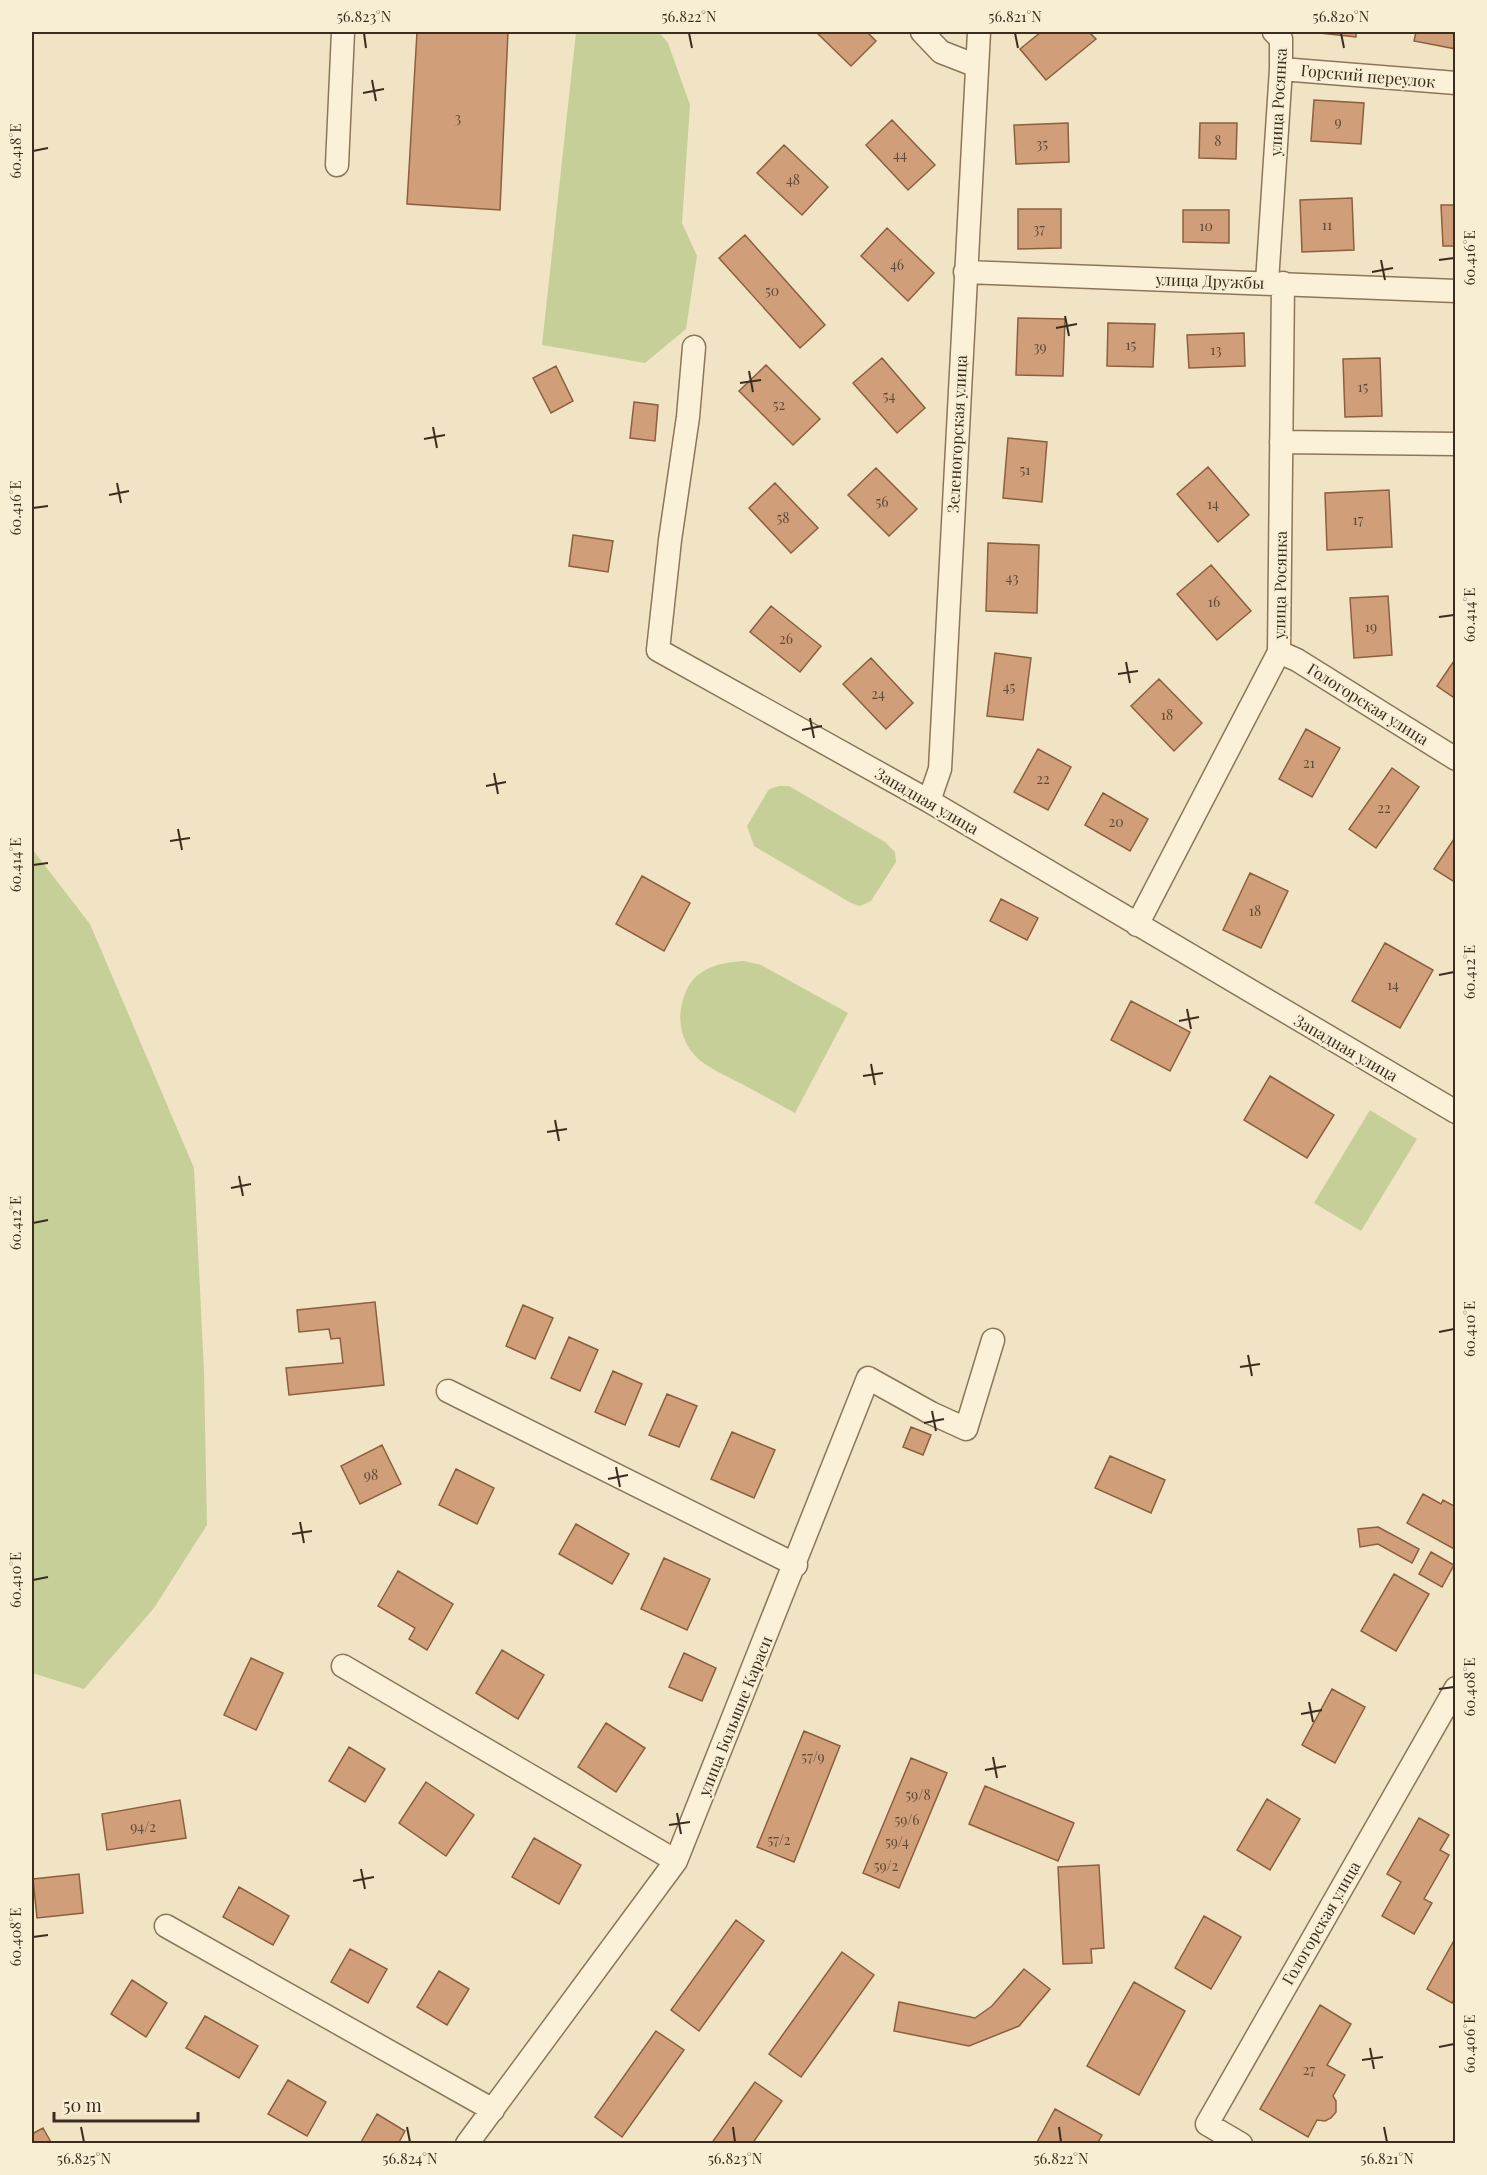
<svg xmlns="http://www.w3.org/2000/svg" width="1487" height="2175" viewBox="0 0 1487 2175" font-family="'Playfair Display',serif">
  <style>
    .green { fill: #c7cf98 }
    .building { fill: #d09f79; stroke: #8c5f3e; stroke-width: 1.5 }
    .lines { fill: none; stroke-linecap: round; stroke-linejoin: round }
    .minor-casing { stroke: #8c765a; stroke-width: 25 }
    .minor { stroke: #faf1d8; stroke-width: 22 }
    .ticks { fill: none; stroke: #3b2d1e; stroke-width: 2 }
    .labels { text-anchor: middle; stroke-width: 4.5; stroke-linejoin: round; paint-order: stroke }
    .number-label { font-size: 14px; fill: #604a35 }
    .street-label { font-size: 16px; fill: #3b2d1e; stroke: #f7eed4 }
    .neatline { fill: none; stroke: #3b2d1e; stroke-width: 2 }
    .ticks-label { font-size: 15px; text-anchor: middle; fill: #3b2d1e }
  </style>
  <rect width="100%" height="100%" fill="#f0e4c4"/>
  <path class="green" d="M576,32h83l9,11 22,62 -8,118 15,33 -11,73 -41,34 -103,-18z
    M779,786h10l96,56 10,10 1,10 -25,39 -11,5 -9,-3 -97,-57 -7,-20 22,-37z
    M32,849l58,75 104,244 10,203 3,154 -53,83 -70,81 -52,-16z
    M744,961l17,4 87,48 -53,100c-18,-10 -35,-19 -53,-29 -12,-6 -25,-12 -37,-20 -24,-16 -31,-46 -19,-73 10,-23 35,-29 58,-30z
    M1370,1110l47,29 -56,92 -47,-28z"/>
  <path class="building" d="M417,32h91l-8,178 -93,-6z
    M816,32h51l9,9 -25,25z
    M1041,32h48l7,7 -50,41 -26,-31z
    M1310,32h46v5z
    M1416,32h40v17l-42,-8z
    M1314,100l50,3 -3,41 -50,-3z
    M892,120l43,45 -27,25 -42,-45z
    M1068,123l1,39 -53,2 -2,-39z
    M1200,123h37l-1,36 -37,-1z
    M784,145l44,42 -26,28 -45,-42z
    M1352,198l2,52 -52,2 -2,-52z
    M1441,205h15v41h-13z
    M1018,209h43v39l-43,1z
    M1183,210h46v33l-46,-1z
    M887,228l47,45 -26,28 -47,-45z
    M745,235l80,90 -25,23 -81,-90z
    M1018,318l47,1 -2,57 -47,-1z
    M1108,323l47,1 -2,43 -46,-1z
    M1244,333l1,33 -56,2 -2,-33z
    M882,358l43,50 -28,25 -44,-50z
    M1380,358l2,58 -37,1 -2,-58z
    M766,365l54,54 -27,26 -54,-54z
    M556,366l17,35 -22,12 -18,-35z
    M634,402l24,3 -3,36 -25,-3z
    M1008,438l39,4 -5,60 -39,-4z
    M1208,467l41,48 -31,27 -41,-48z
    M876,468l41,41 -28,27 -41,-41z
    M775,483l43,45 -27,25 -42,-45z
    M1389,490l3,57 -65,3 -2,-57z
    M573,535l40,6 -5,31 -39,-6z
    M988,543l51,2 -2,68 -51,-2z
    M1211,565l40,46 -34,29 -40,-46z
    M1388,596l4,59 -38,3 -4,-60z
    M771,606l50,40 -21,26 -50,-40z
    M995,653l36,5 -8,62 -36,-4z
    M871,658l42,45 -27,26 -43,-45z
    M1456,658v41l-19,-13z
    M1159,679l43,44 -28,28 -43,-45z
    M1306,729l34,19 -28,49 -33,-18z
    M1038,749l33,18 -23,43 -34,-18z
    M1392,768l27,19 -43,61 -27,-19z
    M1103,793l45,26 -18,32 -45,-26z
    M1456,836v47l-22,-14z
    M1250,873l38,18 -27,57 -38,-18z
    M642,876l48,27 -26,48 -48,-27z
    M1001,899l37,19 -11,22 -37,-19z
    M1385,943l48,27 -33,58 -48,-27z
    M1131,1001l59,31 -20,39 -59,-31z
    M1270,1076l64,39 -27,43 -63,-38z
    M375,1302l9,83 -95,10 -3,-27 57,-5 -3,-25 -9,1 -2,-10 -30,3 -2,-22z
    M523,1305l30,13 -18,41 -29,-13z
    M569,1337l29,13 -18,41 -29,-13z
    M613,1371l29,13 -17,41 -30,-13z
    M667,1394l30,12 -18,41 -30,-12z
    M911,1427l20,8 -8,20 -20,-8z
    M732,1432l43,18 -21,48 -43,-19z
    M382,1445l19,39 -41,20 -19,-38z
    M1110,1456l55,24 -14,33 -56,-25z
    M456,1469l38,19 -17,36 -38,-19z
    M1423,1494l18,10 2,-4 13,7 -2,5 2,1v37l-49,-27z
    M576,1524l53,30 -17,30 -53,-30z
    M1378,1527l41,22 -7,14 -34,-19 -18,3 -2,-18z
    M1431,1552l23,13 -12,22 -23,-13z
    M664,1558l46,21 -23,51 -46,-21z
    M398,1571l55,33 -26,46 -18,-11 6,-11 -37,-22z
    M1394,1574l35,20 -33,57 -35,-20z
    M502,1650l42,25 -26,44 -42,-26z
    M684,1653l32,15 -14,33 -33,-14z
    M251,1658l32,15 -27,57 -32,-15z
    M1332,1689l33,18 -30,56 -33,-18z
    M606,1723l39,25 -29,44 -38,-25z
    M804,1731l36,15 -46,116 -37,-15z
    M349,1747l36,22 -20,33 -36,-21z
    M911,1758l36,15 -48,115 -36,-15z
    M426,1782l48,33 -28,41 -47,-33z
    M985,1786l89,37 -16,38 -89,-37z
    M1267,1799l33,20 -30,51 -33,-20z
    M180,1800l6,38 -79,12 -5,-36z
    M1419,1818l30,17 -9,15 9,5 -25,44 8,4 -18,31 -32,-18 19,-34 -14,-8z
    M534,1838l47,27 -22,39 -47,-27z
    M1099,1865l5,83 -13,1 1,14 -29,1 -5,-97z
    M79,1874l4,39 -46,5 -4,-39z
    M239,1887l50,29 -16,29 -50,-28z
    M1204,1916l37,21 -30,52 -36,-21z
    M736,1920l28,21 -65,90 -28,-21z
    M1456,1937v60l-4,6 -25,-14z
    M350,1949l37,20 -19,34 -37,-21z
    M842,1952l32,23 -73,102 -32,-23z
    M1024,1969l26,20 -31,37 -50,20 -75,-15 5,-29 76,16 17,-12z
    M439,1971l30,18 -22,36 -30,-18z
    M132,1980l35,23 -21,34 -35,-23z
    M1134,1982l51,29 -46,84 -52,-29z
    M1320,2005l31,19 -24,41 18,10 -12,21 3,5v11l-5,6 -6,3 -8,-1 -9,17 -48,-28z
    M205,2016l53,30 -19,32 -53,-30z
    M656,2031l28,19 -62,87 -27,-20z
    M288,2080l38,22 -19,34 -39,-22z
    M755,2082l27,19 -30,43h-41z
    M1055,2109l47,26 -5,9h-61z
    M377,2114l28,17 -7,13h-38z
    M43,2128l9,16h-20v-10z"/>
  <g class="lines">
    <g class="minor-casing">
      <path id="minor" d="M922,32l19,20 36,14
        M1281,69l175,14
        M337,165l6,-133
        M965,272l491,19
        M1267,282l14,-213v-30l-7,-7
        M694,347l-6,70 -18,123 -12,110 271,151 527,311
        M1281,442l175,2
        M1279,652l18,8 159,99
        M929,801l11,-32 39,-737
        M1137,925l142,-273 4,-369
        M448,1391l348,174
        M343,1666l333,195
        M166,1926l327,184
        M467,2144l209,-283 192,-483 63,35 35,16 27,-89
        M1241,2144l-34,-20 249,-436"/>
    </g>
    <use href="#minor" class="minor"/>
  </g>
  <path class="ticks" d="M364,33l2,15M689,33l3,15M1015,33l3,15M1341,33l3,15M372,80l4,21M363,93l21,-4M33,151l15,-3M1381,260l4,20M1439,260l15,-2M1372,272l21,-4M1065,316l4,20M1056,328l21,-4M749,371l4,21M740,383l21,-3M433,427l4,21M424,439l21,-4M117,483l4,20M109,495l20,-4M33,508l15,-2M1439,617l15,-2M1126,662l4,21M1118,674l20,-3M810,718l4,20M802,730l20,-4M494,773l4,21M486,786l20,-4M178,829l4,21M170,841l20,-3M33,865l15,-2M1439,975l15,-3M1187,1009l4,20M1179,1021l20,-4M871,1064l4,21M863,1076l20,-3M555,1120l4,21M547,1132l20,-3M239,1176l4,20M231,1188l20,-4M33,1223l15,-3M1439,1332l15,-3M1248,1355l4,21M1240,1367l20,-3M932,1411l4,20M924,1423l20,-4M616,1467l4,20M608,1479l20,-4M300,1522l4,21M292,1534l20,-3M33,1580l15,-3M1439,1689l15,-2M1309,1702l4,20M1301,1714l21,-4M993,1757l4,21M985,1770l21,-4M677,1813l4,21M669,1825l21,-3M361,1869l4,20M353,1881l21,-4M33,1937l15,-2M1439,2047l15,-3M1370,2048l4,21M1362,2060l21,-3M81,2127l3,15M407,2127l3,15M733,2127l2,15M1059,2127l2,15M1384,2127l3,15"/>
  <g class="labels">
    <g class="number-label">
      <text x="458" y="123">3</text>
      <text x="1338" y="127">9</text>
      <text x="1218" y="146">8</text>
      <text x="1042" y="149">35</text>
      <text x="900" y="160">44</text>
      <text x="793" y="185">48</text>
      <text x="1327" y="230">11</text>
      <text x="1206" y="231">10</text>
      <text x="1039" y="234">37</text>
      <text x="897" y="270">46</text>
      <text x="772" y="296">50</text>
      <text x="1131" y="350">15</text>
      <text x="1040" y="352">39</text>
      <text x="1216" y="355">13</text>
      <text x="1363" y="392">15</text>
      <text x="889" y="401">54</text>
      <text x="779" y="410">52</text>
      <text x="1025" y="475">51</text>
      <text x="882" y="507">56</text>
      <text x="1213" y="509">14</text>
      <text x="783" y="523">58</text>
      <text x="1358" y="525">17</text>
      <text x="1012" y="583">43</text>
      <text x="1214" y="607">16</text>
      <text x="1371" y="632">19</text>
      <text x="786" y="644">26</text>
      <text x="1009" y="692">45</text>
      <text x="878" y="699">24</text>
      <text x="1167" y="720">18</text>
      <text x="1309" y="768">21</text>
      <text x="1043" y="784">22</text>
      <text x="1384" y="813">22</text>
      <text x="1116" y="827">20</text>
      <text x="1255" y="916">18</text>
      <text x="1393" y="990">14</text>
      <text x="371" y="1480">98</text>
      <text x="813" y="1762">57/9</text>
      <text x="918" y="1800">59/8</text>
      <text x="907" y="1825">59/6</text>
      <text x="143" y="1832">94/2</text>
      <text x="779" y="1845">57/2</text>
      <text x="897" y="1847">59/4</text>
      <text x="886" y="1871">59/2</text>
      <text x="1309" y="2075">27</text>
    </g>
    <g class="street-label">
      <text transform="translate(1368 76) rotate(5)" y="6">Горский переулок</text>
      <text transform="translate(1278 102) rotate(-87)" y="6">улица Росянка</text>
      <text transform="translate(1210 281) rotate(2)" y="6">улица Дружбы</text>
      <text transform="translate(957 434) rotate(-87)" y="6">Зеленогорская улица</text>
      <text transform="translate(1280 585) rotate(-89)" y="6">улица Росянка</text>
      <text transform="translate(1368 704) rotate(32)" y="6">Гологорская улица</text>
      <text transform="translate(927 801) rotate(30)" y="6">Западная улица</text>
      <text transform="translate(1346 1048) rotate(30)" y="6">Западная улица</text>
      <text transform="translate(735 1716) rotate(-68)" y="6">улица Большие Караси</text>
      <text transform="translate(1321 1923) rotate(-60)" y="6">Гологорская улица</text>
    </g>
  </g>
  <rect width="1487" height="2175" fill="none" stroke="#f7eed4" stroke-width="66"/>
  <path d="M54 2112v9h144v-9" fill="none" stroke="#3b2d1e" stroke-width="3"/>
  <text x="63" y="2112" font-size="18" fill="#3b2d1e" stroke="#f7eed4" stroke-width="4.5" paint-order="stroke">50 m</text>
  <rect x="33" y="33" width="1421" height="2109" class="neatline"/>
  <g class="ticks-label">
    <text x="364" y="22">56.823°N</text>
    <text x="689" y="22">56.822°N</text>
    <text x="1015" y="22">56.821°N</text>
    <text x="1341" y="22">56.820°N</text>
    <text transform="translate(16 151) rotate(-90)" y="5">60.418°E</text>
    <text transform="translate(1470 258) rotate(-90)" y="5">60.416°E</text>
    <text transform="translate(16 508) rotate(-90)" y="5">60.416°E</text>
    <text transform="translate(1470 615) rotate(-90)" y="5">60.414°E</text>
    <text transform="translate(16 865) rotate(-90)" y="5">60.414°E</text>
    <text transform="translate(1470 972) rotate(-90)" y="5">60.412°E</text>
    <text transform="translate(16 1223) rotate(-90)" y="5">60.412°E</text>
    <text transform="translate(1470 1329) rotate(-90)" y="5">60.410°E</text>
    <text transform="translate(16 1580) rotate(-90)" y="5">60.410°E</text>
    <text transform="translate(1470 1687) rotate(-90)" y="5">60.408°E</text>
    <text transform="translate(16 1937) rotate(-90)" y="5">60.408°E</text>
    <text transform="translate(1470 2044) rotate(-90)" y="5">60.406°E</text>
    <text x="84" y="2164">56.825°N</text>
    <text x="410" y="2164">56.824°N</text>
    <text x="735" y="2164">56.823°N</text>
    <text x="1061" y="2164">56.822°N</text>
    <text x="1387" y="2164">56.821°N</text>
  </g>
</svg>
